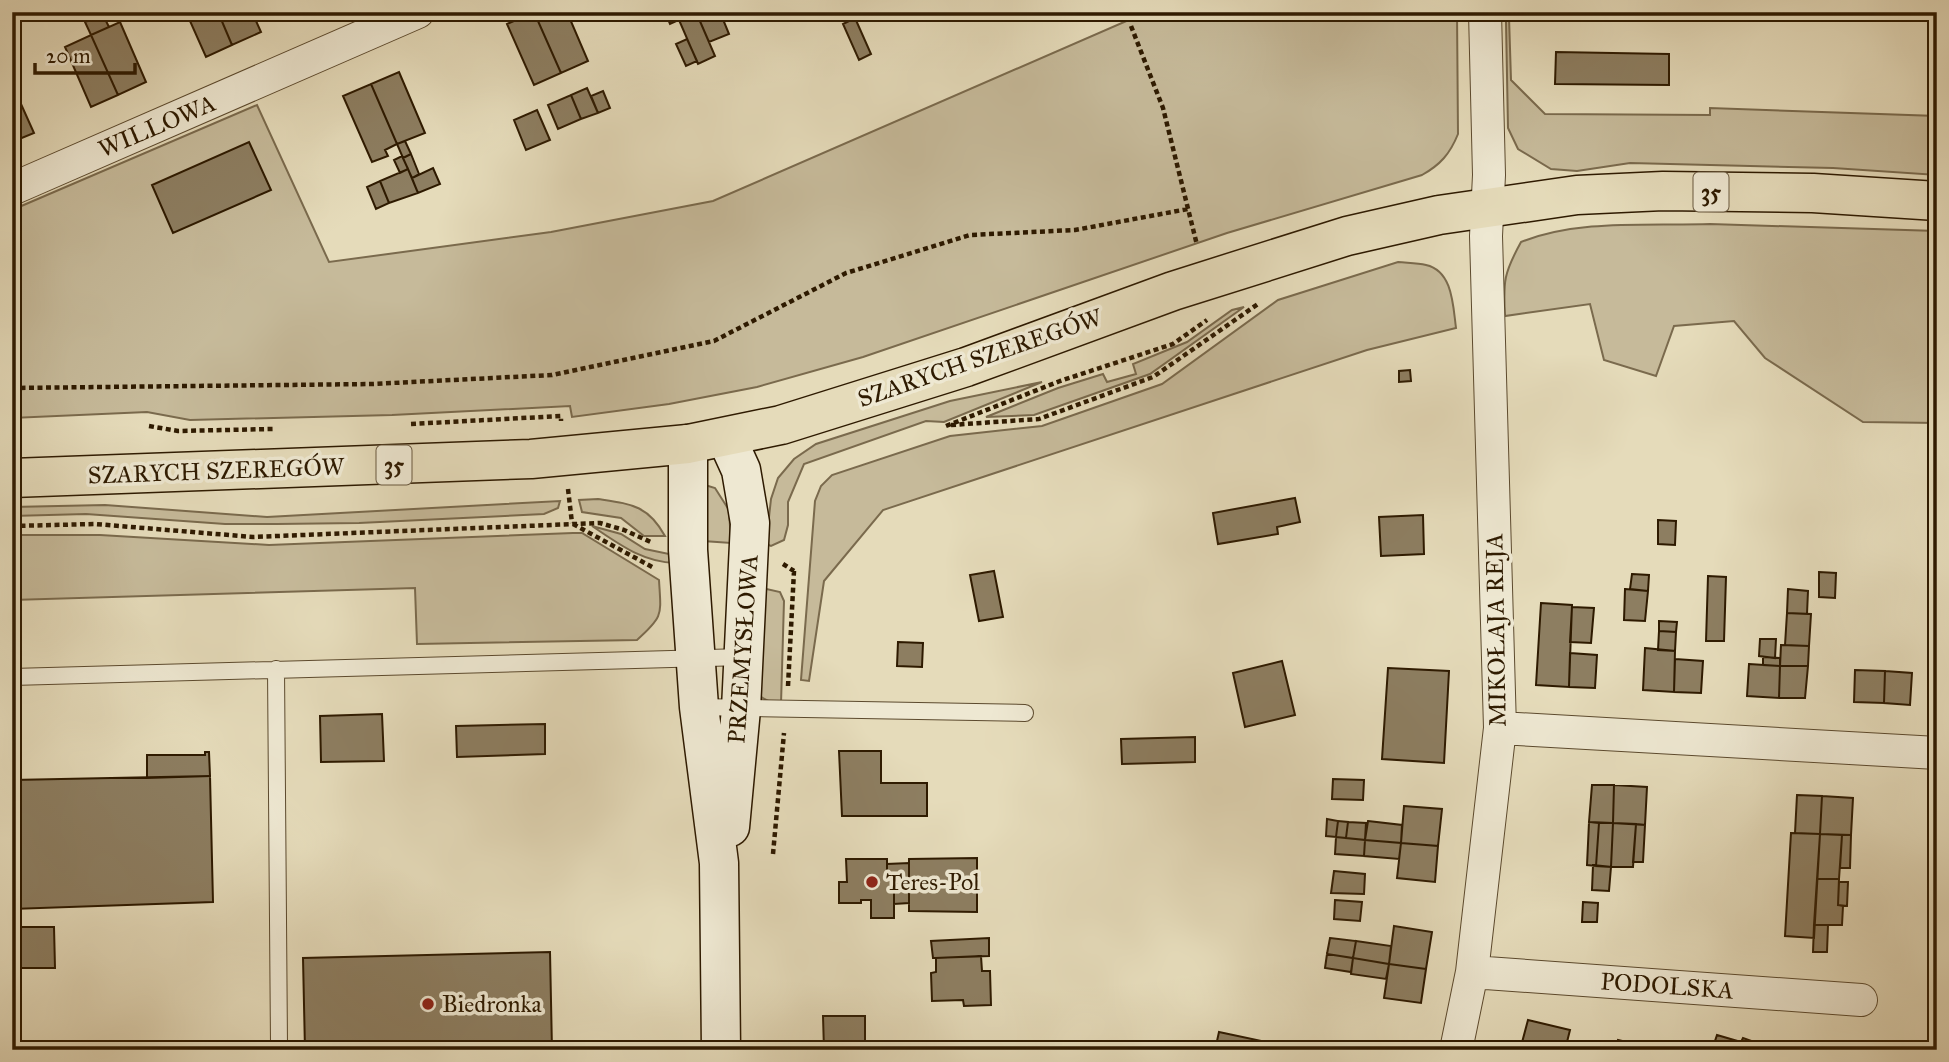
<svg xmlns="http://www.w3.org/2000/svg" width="1949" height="1062" viewBox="0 0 1949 1062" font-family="'IM FELL Great Primer',serif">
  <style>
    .green { fill: #c6ba9a; stroke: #7a6a4d; stroke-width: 2 }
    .building { fill: #8d7e61; stroke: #2e1a00; stroke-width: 2 }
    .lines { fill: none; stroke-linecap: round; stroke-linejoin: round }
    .service-casing { stroke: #5c4a2e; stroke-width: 18 }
    .minor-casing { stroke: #5c4a2e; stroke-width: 34 }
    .secondary-casing { stroke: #2e1a00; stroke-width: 41 }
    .primary-casing { stroke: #2e1a00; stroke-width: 41 }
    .path { stroke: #2e1a00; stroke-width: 4.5; stroke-dasharray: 5 3.5; stroke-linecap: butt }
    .service { stroke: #eee8d2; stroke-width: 16 }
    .minor { stroke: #eee8d2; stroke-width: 32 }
    .secondary { stroke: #eee8d2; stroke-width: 38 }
    .primary { stroke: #e5dbba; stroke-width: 38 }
    .poi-dot { fill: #8f2418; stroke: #eee8d2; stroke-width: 2.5 }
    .labels { text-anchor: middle; stroke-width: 7; stroke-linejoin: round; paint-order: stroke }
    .shield { fill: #eee8d2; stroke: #68583f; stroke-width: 2 }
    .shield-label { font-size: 23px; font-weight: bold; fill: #2e1a00 }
    .street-label { font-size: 24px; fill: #2e1a00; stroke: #eee8d2 }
    .poi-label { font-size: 24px; fill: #2e1a00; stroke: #eee8d2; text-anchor: start }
  </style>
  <rect width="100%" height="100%" fill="#e5dbba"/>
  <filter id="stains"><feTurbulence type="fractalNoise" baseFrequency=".00286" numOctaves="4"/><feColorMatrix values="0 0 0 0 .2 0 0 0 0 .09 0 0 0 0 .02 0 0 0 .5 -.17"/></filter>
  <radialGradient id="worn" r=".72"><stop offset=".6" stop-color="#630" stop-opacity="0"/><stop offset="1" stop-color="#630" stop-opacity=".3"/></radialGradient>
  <path class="green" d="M1147,12h310l1,122c-8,20 -18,31 -36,41l-195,58 -364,124 -106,30 -88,17 -97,13 -2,-11 -178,9 -202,5 -43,-8 -135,6v-208l245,-105 72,157 222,-30 162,-31z
    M1509,17l2,63 34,34 165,1v-7l227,8v59l-104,-7 -203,-5 -53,8 -26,-2 -33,-20 -10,-21 -2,-106z
    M1710,224l227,7v192l-74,-1 -98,-64 -31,-37 -60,5 -18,50 -52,-16 -14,-56 -85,12c-2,-35 -1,-43 16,-74 58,-23 126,-16 189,-18z
    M1398,262c9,1 19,1 28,3 27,6 27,41 30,63l-89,22 -484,160 -59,71 -15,100 -8,-1 14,-179 6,-15 11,-11 118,-39 92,-10 120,-42 116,-84z
    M1244,307l-94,67 -116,41 -48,2 72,-29 45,-14 4,8 29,-8 -3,-10 54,-22 45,-32z
    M1042,382l-98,40 -18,-1 -122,43 -16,38v23l-4,15 -13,6 -5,-2 5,-45 7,-21 16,-19 22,-15 134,-43z
    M705,485l10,3 14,22 2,33 -28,-2z
    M598,499c33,5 50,6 67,37h-21l-23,-18 -39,-6 -3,-12z
    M560,501l-2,7 -14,6 -185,9 -82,1h-52l-139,-10 -74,2v-9l93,-2 162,12z
    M592,526l29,8 24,15 29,6 1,8c-33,-1 -56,-19 -83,-37z
    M573,533h9l77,47c2,35 5,36 -22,60l-220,4 -2,-56 -403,12v-65h88l169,10z
    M762,588l18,4 4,9 -3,103 -9,-1 -11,-6 -3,-8z"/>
  <path class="building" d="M186,12h32l14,33 -26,12z
    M218,12h34l9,20 -29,13z
    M534,12l27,61 -27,12 -27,-61z
    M534,12h33l21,49 -27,12z
    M665,12h31l-26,12z
    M696,12h24l9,22 -20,8z
    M696,12l19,44 -17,8 -19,-44z
    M103,15l6,12 -18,8 -6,-13z
    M855,18l16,36 -12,6 -16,-36z
    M120,22l26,60 -28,13 -27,-60z
    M91,35l27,60 -27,12 -26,-60z
    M687,39l10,22 -11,5 -10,-22z
    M1556,52l113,2v31l-114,-1z
    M399,72l26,61 -28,11 -26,-60z
    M12,84l22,49 -22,9z
    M371,84l26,60 -12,6 3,6 -16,6 -29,-66z
    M587,88l11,25 -17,6 -10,-24z
    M603,91l7,17 -12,5 -7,-17z
    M571,95l10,24 -23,10 -10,-24z
    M537,110l13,30 -24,10 -12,-30z
    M405,141l6,13 -8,4 -6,-14z
    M249,142l22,48 -98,43 -21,-48z
    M411,154l8,20 -7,4 -9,-20z
    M402,156l6,13 -8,4 -6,-13z
    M433,168l7,16 -22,9 -6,-15z
    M408,169l10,24 -29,10 -9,-22z
    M380,181l9,22 -13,6 -9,-22z
    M1410,370l1,11 -12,1v-11z
    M1295,498l5,24 -23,5 1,7 -60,10 -5,-31z
    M1423,515l1,39 -43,2 -2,-39z
    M1658,520l18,1 -1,24 -17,-1z
    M994,571l9,46 -24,4 -9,-46z
    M1819,572l17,1 -1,25 -16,-1z
    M1632,574l17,1 -1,16 -18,-2z
    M1708,576l18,1 -2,64h-18z
    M1625,589l23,2 -3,30 -21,-1z
    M1788,589l20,2 -1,23 -20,-1z
    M1541,603l31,2 -3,82 -33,-2z
    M1572,607l22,1 -3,35 -21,-1z
    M1787,613l24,1 -2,32 -24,-1z
    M1659,621l18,1 -1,10 -17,-1z
    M1659,631l17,1 -1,19 -17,-1z
    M1760,639h16l-1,19 -16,-2z
    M898,642l25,1 -1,24 -25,-1z
    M1781,645l28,1 -1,20h-28z
    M1645,648l30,3 -1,41 -31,-2z
    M1570,653l27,2 -2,33 -26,-1z
    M1763,657l17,1v8l-17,-1z
    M1675,659l28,2 -2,32 -27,-1z
    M1282,661l13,54 -50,12 -12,-54z
    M1749,664l31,2 -1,32 -32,-2z
    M1780,666h28l-3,32h-26z
    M1388,668l61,3 -5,92 -62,-4z
    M1855,670l30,1 -1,32 -30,-1z
    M1885,671l27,2 -2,32 -26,-2z
    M382,714l2,47 -63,1 -1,-46z
    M545,724v30l-88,3 -1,-31z
    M1195,737v25l-73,2 -1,-25z
    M839,751h42v32h46v33h-85z
    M205,752h4l1,24 -63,2v-23h58z
    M210,776l3,126 -201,7v-129z
    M1333,779l31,1 -1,20 -31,-1z
    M1592,785h22l-1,38 -24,-1z
    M1614,785l33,2 -2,38 -32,-2z
    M1797,795l25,1 -2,38 -25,-1z
    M1822,796l31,2 -2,37 -31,-1z
    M1404,806l38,3 -4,37 -37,-3z
    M1327,819l11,2 -2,16 -10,-1z
    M1338,821l10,1 -2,16 -10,-1z
    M1368,821l34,4 -1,18 -36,-3z
    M1348,822l18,1 -1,17 -19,-2z
    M1589,822l10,1 -3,43 -9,-1z
    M1599,823h14l-2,44 -15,-1z
    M1613,823l23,1 -3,43h-22z
    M1636,824l9,1 -2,37h-10z
    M1791,833l29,1 -6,104 -29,-2z
    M1820,834l22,1 -3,44h-22z
    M1842,835h9l-1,33h-10z
    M1336,837l29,3 -1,16 -29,-2z
    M1365,840l36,3 -2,16 -35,-3z
    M1401,843l37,3 -3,36 -38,-4z
    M977,858v54l-68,-1v-52z
    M846,859h41v14h7v45h-23v-18h-10v3h-22v-21h8z
    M909,863v40l-15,1v-31h-7v-9z
    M1593,865l18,2 -2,24 -17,-1z
    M1334,871l31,3 -1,20 -33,-1z
    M1817,879h22l-1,26 5,1 -1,19h-28z
    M1839,882h9l-1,24 -9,-1z
    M1335,900l27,2 -2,19 -26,-2z
    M1934,900h3v63l-7,-1z
    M1583,902l15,1 -1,19h-15z
    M1814,925h14l-1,27h-14z
    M1394,926l38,6 -6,37 -37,-5z
    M12,927h42l1,41h-43z
    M989,938v18l-56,2 -2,-17z
    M1330,938l26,3 -3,17 -26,-4z
    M1356,941l35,5 -2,18 -36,-6z
    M550,952l2,98h-247l-2,-92z
    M1327,954l26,4 -2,14 -26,-4z
    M981,956l1,15h8l1,34 -27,1 -1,-6 -31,1 -1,-28 5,-1v-14z
    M1353,958l36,6 -3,15 -35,-5z
    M1389,964l37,5 -5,34 -37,-5z
    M823,1016h42v34h-41z
    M1528,1020l42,10 -5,20h-45z
    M1219,1032l76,16v2h-80z
    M1717,1035l24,7 2,-4 20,7 -2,5h-49z
    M1618,1040l22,5 -1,5h-23z"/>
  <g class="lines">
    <g class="service-casing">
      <path id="service" d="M276,669l3,376
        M12,677l732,-20
        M699,707l326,6"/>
    </g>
    <g class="minor-casing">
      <path id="minor" d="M12,189l406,-177
        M1500,728l437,25
        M1472,972l389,28
        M1456,1050l16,-78 28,-244 -14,-492 3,-61 -4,-163"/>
    </g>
    <g class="secondary-casing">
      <path id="secondary" d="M726,437l15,33 9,53 -9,186 -11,118
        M688,444v106l11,157 20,156 2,187"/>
    </g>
    <g class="primary-casing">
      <path id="primary" d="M12,478l519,-19 157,-15 93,-19 185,-58 207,-76 174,-55 92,-21 138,-20 86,-4 150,2 124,8"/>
    </g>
    <path class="path" d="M1856,21v-9
      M1131,26l32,82 34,137
      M12,388l360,-4 180,-9 162,-34 132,-68 124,-38 105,-5 113,-21
      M411,424l150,-8v5
      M951,425l88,-6 114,-42 105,-73
      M149,426l29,5 95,-2
      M946,426l114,-45 113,-37 34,-24
      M568,489l4,34
      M573,524l81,44
      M12,526l83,-2 158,13 347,-14 24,7 29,13
      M783,564l11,7
      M788,686l6,-115
      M773,854l11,-121"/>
    <use href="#service" class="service"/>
    <use href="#minor" class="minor"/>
    <use href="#secondary" class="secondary"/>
    <use href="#primary" class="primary"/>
  </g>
  <g class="poi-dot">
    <circle cx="872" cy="882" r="7"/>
    <circle cx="428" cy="1004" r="7"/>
  </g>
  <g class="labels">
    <g class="shield">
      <rect x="1693.5" y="172.5" width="35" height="39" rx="5"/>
      <rect x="376.5" y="445.5" width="35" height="39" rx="5"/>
    </g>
    <g class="shield-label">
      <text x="1711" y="200">35</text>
      <text x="394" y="473">35</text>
    </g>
    <g class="street-label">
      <text transform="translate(157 126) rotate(-23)" y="8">WILLOWA</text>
      <text transform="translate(980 358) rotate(-19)" y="8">SZARYCH SZEREGÓW</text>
      <text transform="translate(216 471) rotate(-2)" y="8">SZARYCH SZEREGÓW</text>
      <text transform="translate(1496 630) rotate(-91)" y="8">MIKOŁAJA REJA</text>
      <text transform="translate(743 649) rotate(-86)" y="8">PRZEMYSŁOWA</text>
      <text transform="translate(1667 986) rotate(4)" y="8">PODOLSKA</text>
    </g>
    <g class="poi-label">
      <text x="886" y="890">Teres-Pol</text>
      <text x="442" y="1012">Biedronka</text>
    </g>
  </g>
  <rect width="1949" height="1062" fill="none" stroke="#e5dbba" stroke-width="42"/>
  <rect x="14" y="14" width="1921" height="1034" fill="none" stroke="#2e1a00" stroke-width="3.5"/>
  <rect x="21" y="21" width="1907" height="1020" fill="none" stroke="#2e1a00" stroke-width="2"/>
  <path d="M35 63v10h100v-10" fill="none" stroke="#2e1a00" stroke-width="3.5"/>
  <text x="46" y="63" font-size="21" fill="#2e1a00" stroke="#eee8d2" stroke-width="5" paint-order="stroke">20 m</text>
  <rect width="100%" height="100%" filter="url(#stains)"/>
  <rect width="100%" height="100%" fill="url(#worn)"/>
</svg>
